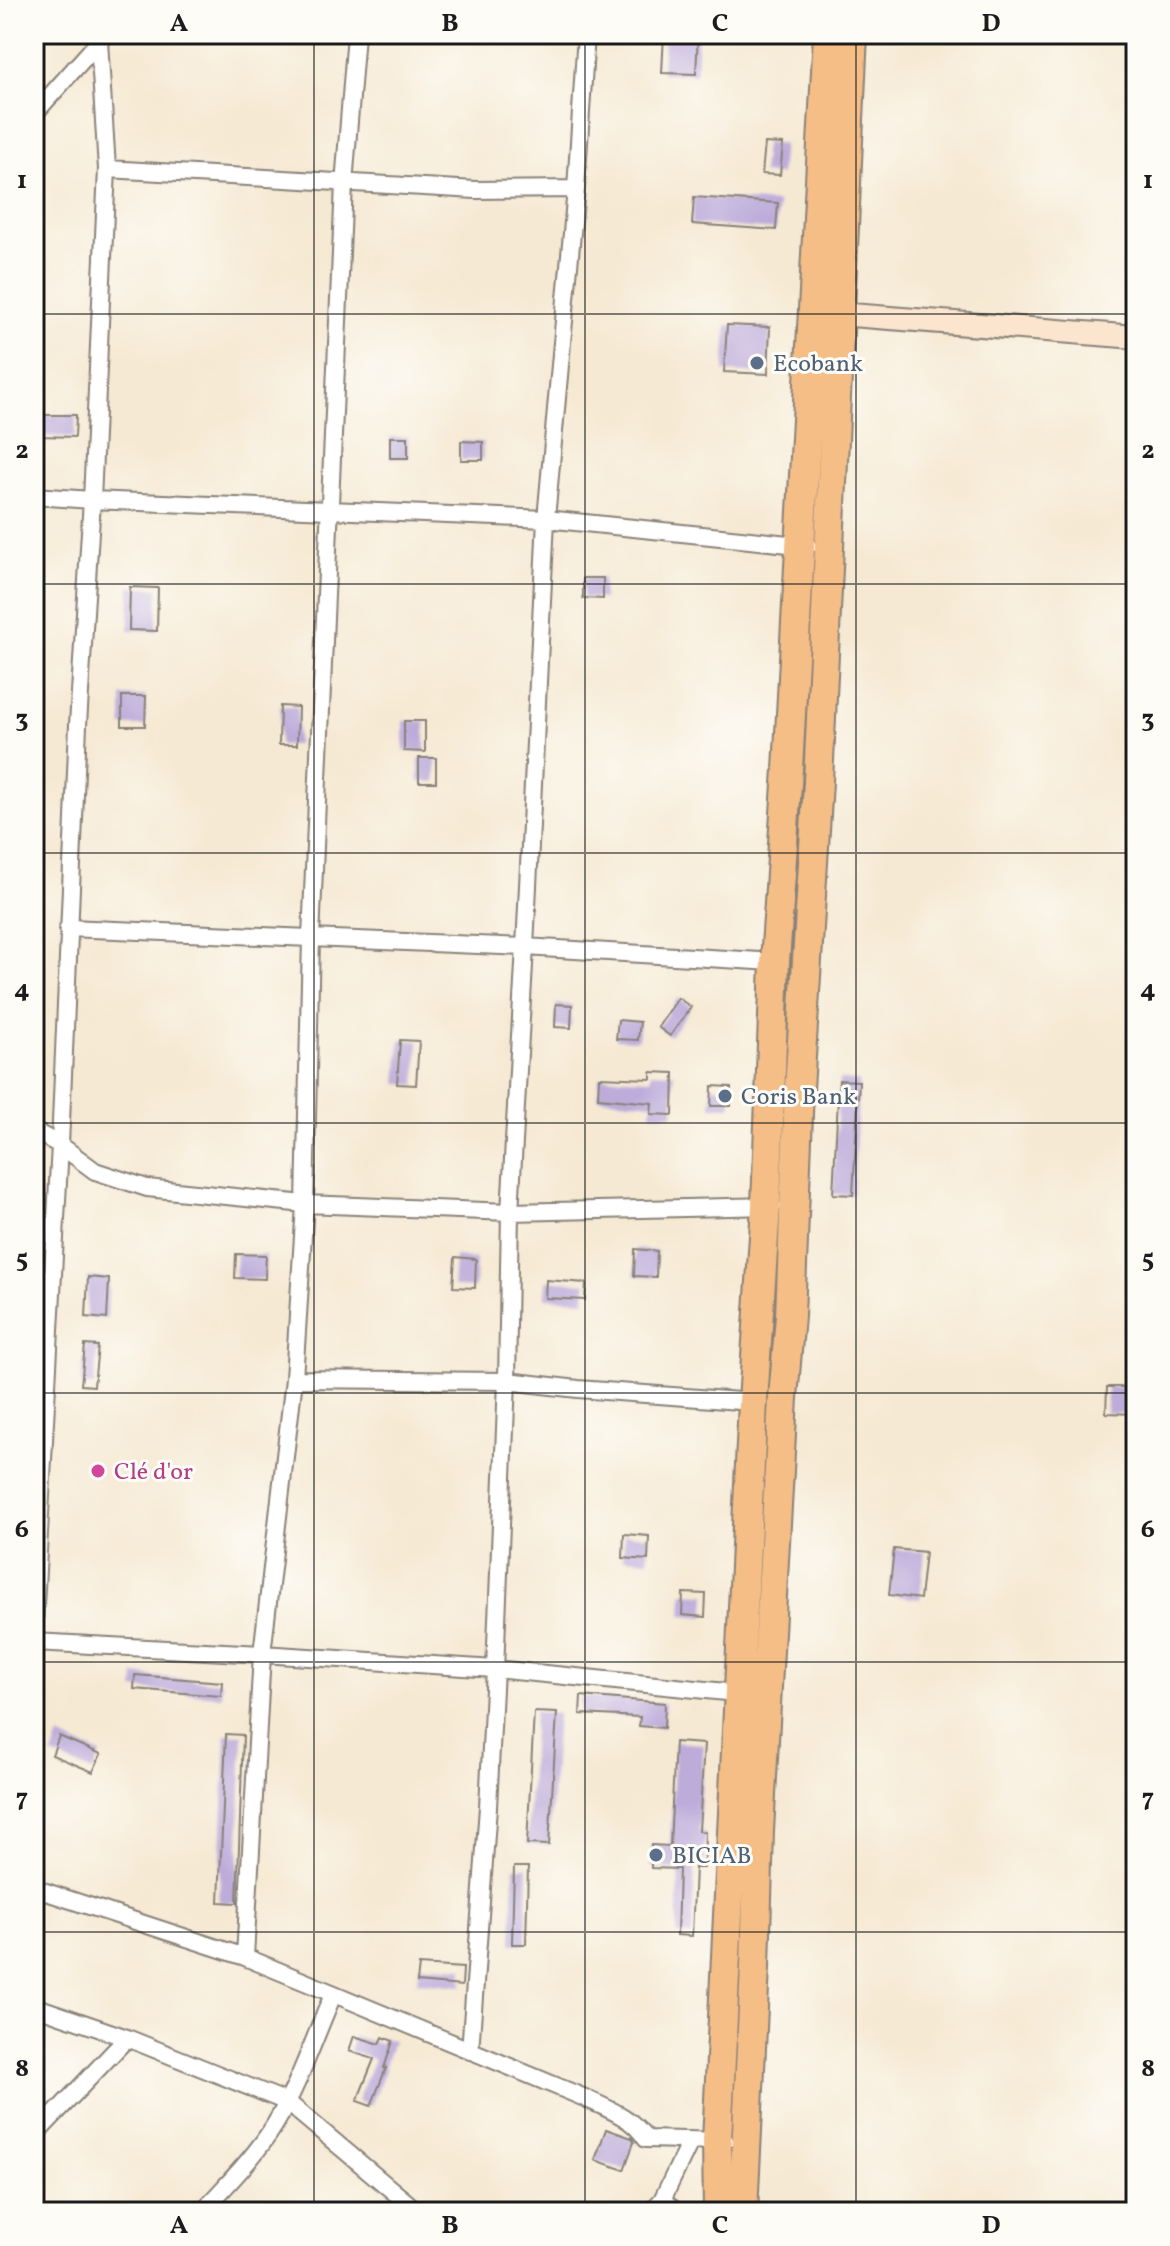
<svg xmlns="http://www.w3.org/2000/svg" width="1170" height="2246" viewBox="0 0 1170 2246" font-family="Vollkorn,serif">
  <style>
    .building { fill: #bdacda }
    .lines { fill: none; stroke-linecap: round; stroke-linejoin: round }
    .street-casing { stroke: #898278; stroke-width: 20 }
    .secondary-casing { stroke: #898278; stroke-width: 26 }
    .highway-casing { stroke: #898278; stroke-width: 32 }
    .street { stroke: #fff; stroke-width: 16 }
    .secondary { stroke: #fbe5cf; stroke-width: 22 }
    .highway { stroke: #f6be87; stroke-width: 28 }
    .grid { fill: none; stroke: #1c1c1c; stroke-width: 2; stroke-opacity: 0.55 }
    .service-dot { fill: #5c6f8a; stroke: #fdfcf7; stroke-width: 3 }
    .hotel-dot { fill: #d1479c; stroke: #fdfcf7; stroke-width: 3 }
    .labels { text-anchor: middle; stroke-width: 6; stroke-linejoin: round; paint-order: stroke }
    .service-label { font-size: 24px; fill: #4e5e75; stroke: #fdfcf7; text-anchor: start }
    .hotel-label { font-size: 24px; fill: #b23c85; stroke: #fdfcf7; text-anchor: start }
    .neatline { fill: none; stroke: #1c1c1c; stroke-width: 3 }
    .grid-label { font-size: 26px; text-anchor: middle; font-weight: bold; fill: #1c1c1c }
  </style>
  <rect width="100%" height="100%" fill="#fdfcf7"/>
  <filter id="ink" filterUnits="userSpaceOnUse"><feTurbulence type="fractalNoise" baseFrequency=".0125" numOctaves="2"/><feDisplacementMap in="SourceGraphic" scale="16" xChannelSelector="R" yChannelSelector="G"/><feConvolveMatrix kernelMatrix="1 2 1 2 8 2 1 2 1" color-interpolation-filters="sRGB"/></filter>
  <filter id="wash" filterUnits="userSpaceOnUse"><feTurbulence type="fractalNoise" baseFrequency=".006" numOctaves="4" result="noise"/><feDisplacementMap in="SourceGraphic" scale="32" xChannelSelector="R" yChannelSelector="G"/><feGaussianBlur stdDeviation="1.8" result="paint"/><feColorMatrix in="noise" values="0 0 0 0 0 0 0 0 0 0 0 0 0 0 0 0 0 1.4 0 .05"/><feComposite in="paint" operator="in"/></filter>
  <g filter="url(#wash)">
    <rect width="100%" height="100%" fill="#f6e9d3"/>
    <g id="blocks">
      <path class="building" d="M664,34h34l-2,40 -34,-1z
        M765,143l18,1 -3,31 -18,-1z
        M694,197l84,6 -2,27 -84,-6z
        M727,325l43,2 -2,47 -44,-2z
        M40,415h36l-1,22 -35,-1z
        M390,437h18v21h-18z
        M461,441l22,1v18h-22z
        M583,578h20v21l-20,-1z
        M130,587l28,1 -1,43 -28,-1z
        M122,696h24l-1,30h-23z
        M280,706l18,1 -1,38h-18z
        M404,721h21v31l-21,-1z
        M419,758h17v24h-17z
        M678,998l13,9 -21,29 -12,-9z
        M556,1004l16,1 -1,23 -16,-1z
        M618,1020l22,2 -2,18 -22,-1z
        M400,1040l19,1 -3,44 -19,-1z
        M651,1072l23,1 -1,42 -22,-1 1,-11 -54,-5 1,-21 52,2z
        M839,1080l20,1 -6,114 -20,-1z
        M712,1086l19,1v19h-20z
        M635,1249l22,2 -1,26 -22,-1z
        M236,1254l30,1 -1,24 -30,-1z
        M455,1257l21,2 -1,29 -22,-1z
        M88,1277l21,2 -2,40 -21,-2z
        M546,1280l40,3 -1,17 -40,-2z
        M85,1345l13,1 -4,40 -13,-1z
        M1107,1387h28v27l-29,-1z
        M624,1534l25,2 -1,24 -25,-2z
        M894,1549l31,3 -5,47 -31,-4z
        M683,1593l23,1 -1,23 -23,-2z
        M135,1675l87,7 -1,14 -87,-7z
        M581,1696l84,7 -1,25 -25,-2 1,-9 -60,-3z
        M534,1712l23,1 -8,132 -22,-1z
        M226,1734l17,1 -6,168 -18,-1z
        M59,1736l42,18 -8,18 -41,-17z
        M675,1742l29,2 -5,87 6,1 -1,36h-9l-3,68 -15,-1 2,-66 -28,-1v-23l19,1z
        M514,1867h14l-2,77h-14z
        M419,1965l44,3 -1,18 -45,-4z
        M354,2036l26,8 3,-7 10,4 -9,27h2l-15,38 -14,-5 17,-42 -25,-8z
        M606,2129l26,9 2,4 -10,28 -29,-10z"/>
    </g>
  </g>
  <g filter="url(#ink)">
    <use href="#blocks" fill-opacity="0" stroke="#898278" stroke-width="2"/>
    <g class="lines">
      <g class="street-casing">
        <path id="street" d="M34,114l68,-76
          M107,169l369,21 100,-1
          M34,496l58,4 454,19 262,27
          M68,928l457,19 250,15
          M34,1131l26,14 35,26 52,17 158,16 205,8 263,-6
          M294,1379l213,2 71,8 175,13
          M34,1625l26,-480 18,-420 14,-225 15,-331 -8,-128
          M34,1642l228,12 233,15 251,25
          M34,1888l211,69 340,141c23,11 47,19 61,41l79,2
          M245,1957l17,-303 32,-275 11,-175 6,-266 33,-754 12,-150
          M34,2006l93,32 160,64 131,110
          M470,2051l18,-244 7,-138 12,-288 3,-169 15,-265 21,-428 30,-330 10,-155
          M34,2136l93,-98
          M662,2200l29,-60
          M202,2212c25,-28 52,-54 72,-86 25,-41 40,-88 59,-131
          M651,2212l11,-12 15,12"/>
      </g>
      <g class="secondary-casing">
        <path id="secondary" d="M825,313l311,24"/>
      </g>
      <g class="highway-casing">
        <path id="highway" d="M718,2212l-1,-71 36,-739 13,-196 9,-244 13,-193 40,-735
          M743,2212l12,-245 4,-136 24,-433 7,-82 9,-227 19,-307 35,-748"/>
      </g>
      <use href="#street" class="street"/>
      <use href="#secondary" class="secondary"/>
      <use href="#highway" class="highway"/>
    </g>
  </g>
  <path class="grid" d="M314,34v2178M585,34v2178M856,34v2178M34,314h1102M34,584h1102M34,853h1102M34,1123h1102M34,1393h1102M34,1662h1102M34,1932h1102"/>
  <g class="service-dot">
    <circle cx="757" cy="363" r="8"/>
    <circle cx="725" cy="1096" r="8"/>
    <circle cx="656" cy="1855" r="8"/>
  </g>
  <circle class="hotel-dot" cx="98" cy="1471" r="8"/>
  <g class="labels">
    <g class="service-label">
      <text x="773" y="371">Ecobank</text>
      <text x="741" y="1104">Coris Bank</text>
      <text x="672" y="1863">BICIAB</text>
    </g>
    <g class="hotel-label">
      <text x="114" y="1479">Clé d'or</text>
    </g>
  </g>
  <rect width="1170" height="2246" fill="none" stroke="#fdfcf7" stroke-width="88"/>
  <rect x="44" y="44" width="1082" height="2158" class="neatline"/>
  <g class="grid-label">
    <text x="179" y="31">A</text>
    <text x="450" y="31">B</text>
    <text x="720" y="31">C</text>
    <text x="991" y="31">D</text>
    <text x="22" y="188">1</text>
    <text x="1148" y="188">1</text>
    <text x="22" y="458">2</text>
    <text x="1148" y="458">2</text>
    <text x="22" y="727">3</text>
    <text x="1148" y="727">3</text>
    <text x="22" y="997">4</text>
    <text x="1148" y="997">4</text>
    <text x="22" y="1267">5</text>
    <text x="1148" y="1267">5</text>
    <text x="22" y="1537">6</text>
    <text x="1148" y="1537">6</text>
    <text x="22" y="1806">7</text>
    <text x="1148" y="1806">7</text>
    <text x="22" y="2076">8</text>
    <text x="1148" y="2076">8</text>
    <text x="179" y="2233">A</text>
    <text x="450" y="2233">B</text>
    <text x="720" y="2233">C</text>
    <text x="991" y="2233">D</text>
  </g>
</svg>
